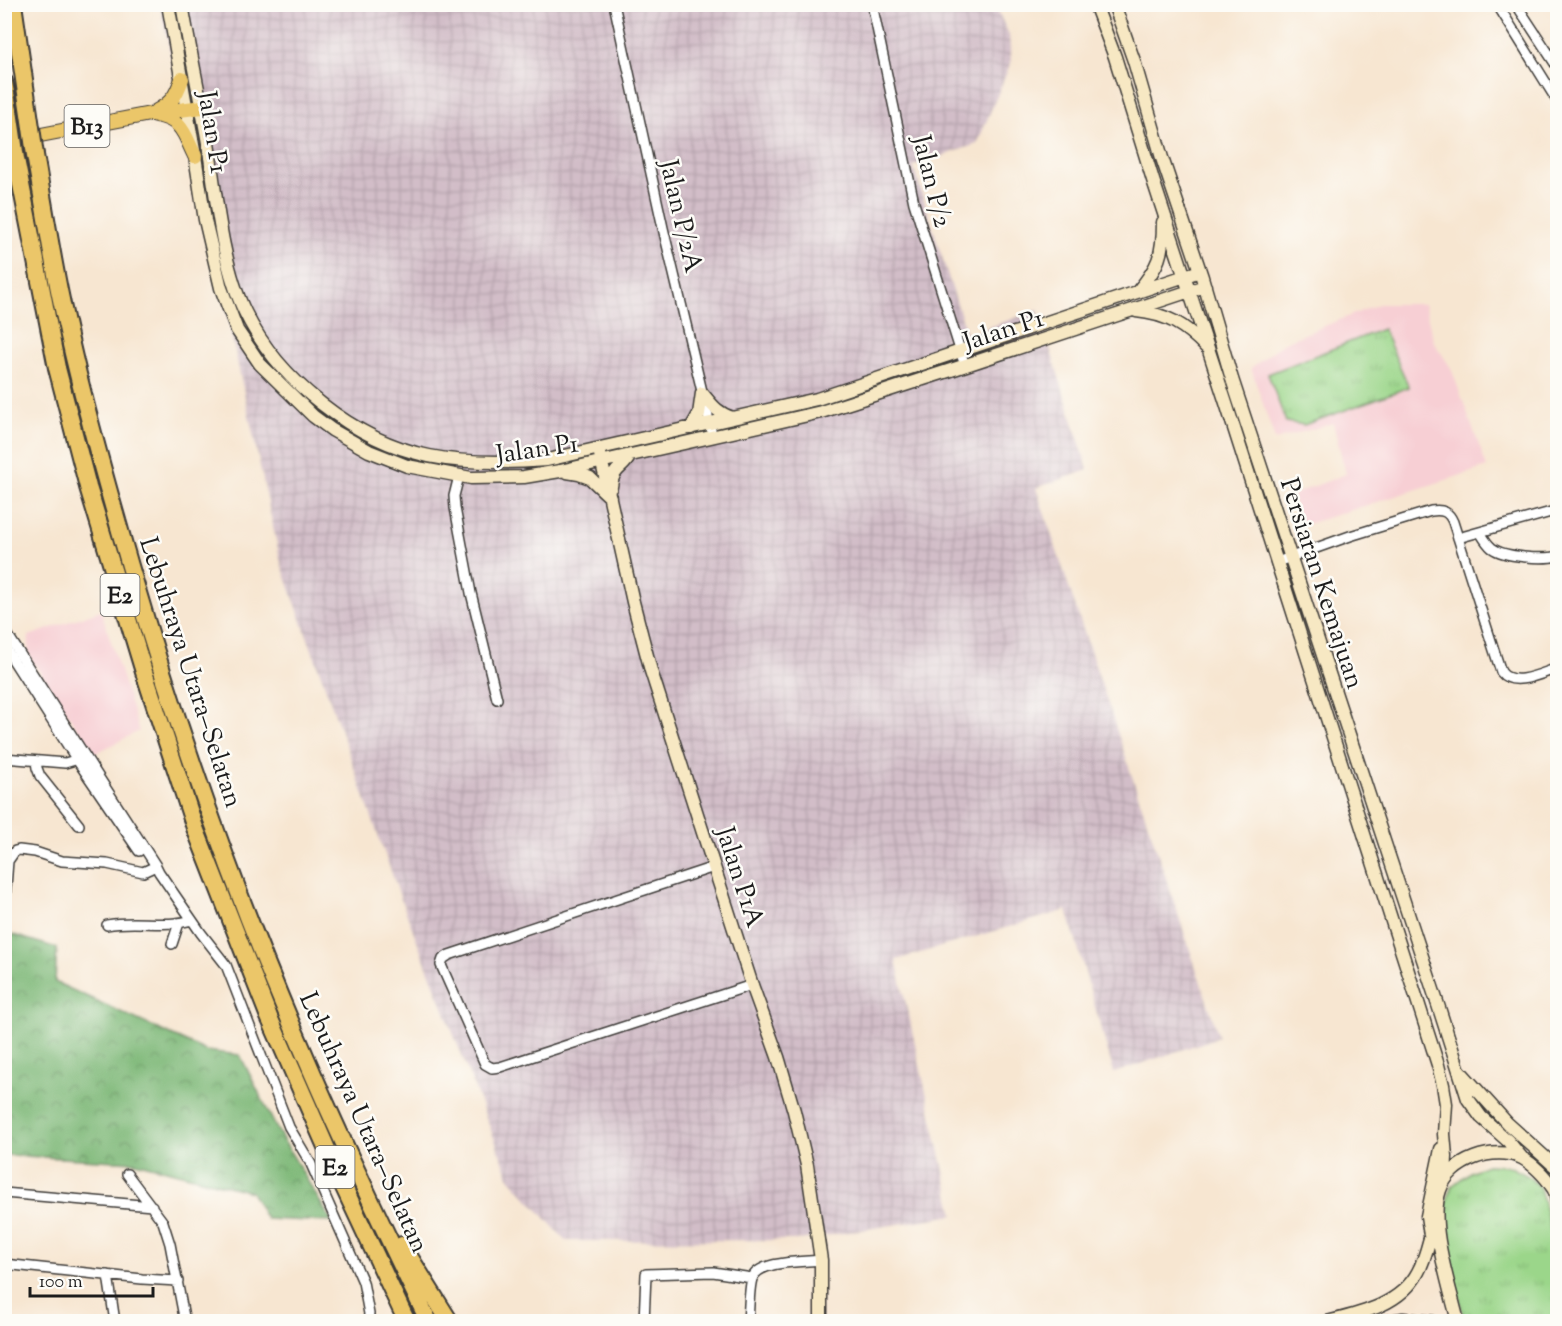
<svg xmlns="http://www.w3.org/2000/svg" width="1562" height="1326" viewBox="0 0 1562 1326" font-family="'Sorts Mill Goudy',serif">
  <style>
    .built { fill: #f7cfd4 }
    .industrial { fill: url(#industrial-grid) }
    .grass { fill: url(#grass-tufts); stroke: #5c7953; stroke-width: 1.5 }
    .forest { fill: url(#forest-crowns); stroke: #4c6a49; stroke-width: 1.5 }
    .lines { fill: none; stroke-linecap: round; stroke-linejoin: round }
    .minor-casing { stroke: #3d3a37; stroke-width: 12 }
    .secondary-casing { stroke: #3d3a37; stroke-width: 15 }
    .primary-casing { stroke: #3d3a37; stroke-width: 16 }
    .motorway-casing { stroke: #3d3a37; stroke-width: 20 }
    .minor { stroke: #fff; stroke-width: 9 }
    .secondary { stroke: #f7e8c3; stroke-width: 12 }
    .primary { stroke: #ebc669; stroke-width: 14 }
    .motorway { stroke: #ebc669; stroke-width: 16 }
    .motorway-bridge-casing { stroke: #3d3a37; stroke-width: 20; stroke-linecap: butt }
    .motorway-bridge { stroke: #ebc669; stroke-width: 16 }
    .labels { text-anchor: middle; stroke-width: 5; stroke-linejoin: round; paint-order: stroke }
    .shield { fill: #fdfcf7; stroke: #605f5e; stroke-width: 1.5 }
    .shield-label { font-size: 24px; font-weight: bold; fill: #1c1c1c }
    .street-label { font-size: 26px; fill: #1c1c1c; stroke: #fdfcf7 }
  </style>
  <defs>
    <pattern id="industrial-grid" width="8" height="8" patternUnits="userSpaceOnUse" patternTransform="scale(1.5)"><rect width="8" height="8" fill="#d2bdc8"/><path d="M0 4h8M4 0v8" fill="none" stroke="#b4a2ab"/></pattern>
    <pattern id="grass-tufts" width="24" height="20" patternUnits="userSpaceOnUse" patternTransform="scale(1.5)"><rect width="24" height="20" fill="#9bd68a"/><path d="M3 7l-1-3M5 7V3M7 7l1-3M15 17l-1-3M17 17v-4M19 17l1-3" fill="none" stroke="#85b776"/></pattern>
    <pattern id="forest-crowns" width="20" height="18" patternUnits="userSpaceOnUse" patternTransform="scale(1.5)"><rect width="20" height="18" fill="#7cb776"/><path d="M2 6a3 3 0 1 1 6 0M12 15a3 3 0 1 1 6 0" fill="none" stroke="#659460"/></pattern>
  </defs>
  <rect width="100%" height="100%" fill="#fdfcf7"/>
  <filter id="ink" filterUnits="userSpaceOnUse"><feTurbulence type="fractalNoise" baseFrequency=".0167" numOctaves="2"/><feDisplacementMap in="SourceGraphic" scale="12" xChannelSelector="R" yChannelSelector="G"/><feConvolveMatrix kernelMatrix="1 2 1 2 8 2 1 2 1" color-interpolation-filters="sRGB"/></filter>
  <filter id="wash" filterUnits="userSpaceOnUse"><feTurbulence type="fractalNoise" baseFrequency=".008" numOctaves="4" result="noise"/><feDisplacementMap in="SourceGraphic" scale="24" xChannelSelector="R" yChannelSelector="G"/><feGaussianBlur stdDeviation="1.35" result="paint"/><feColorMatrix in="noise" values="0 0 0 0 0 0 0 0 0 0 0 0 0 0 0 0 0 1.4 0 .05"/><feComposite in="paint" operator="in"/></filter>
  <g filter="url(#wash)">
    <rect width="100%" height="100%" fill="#f7e6d1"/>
    <path class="built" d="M1379,304h45l10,38 17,26 36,99 -186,59 -9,-31 54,-21 -13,-51 -58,17 -24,-72 34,-26z
      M101,610l38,121 -45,23 -66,-100 1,-18z"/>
    <path class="industrial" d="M160,5h835l14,30 2,27 -34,82 -64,22 54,169 71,-25 50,160 -52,18 183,549 -105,36 -47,-163 -171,50 58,255 -154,25 -234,1 -56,-62 -108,-277 -121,-339z"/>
    <path class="grass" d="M1383,329l26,58 -105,38 -18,-3 -18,-48z
      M1487,1165l22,1 19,10 12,12 17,67v66h-93l-22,-106 10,-29 18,-14z"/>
    <path class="forest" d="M4,932l53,16 -2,34 151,69 34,4 38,76 54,91 -66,-3 -15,-27 -116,-30 -130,-7z"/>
  </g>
  <g filter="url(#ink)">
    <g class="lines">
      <g class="minor-casing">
        <path id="minor" d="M614,4l49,224 48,201
          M872,4l42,199 51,163
          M1497,4l61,98
          M1516,4l42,64
          M459,476l-5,20 1,12 16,85 26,106
          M1480,532c3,5 7,12 12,16 12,9 51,12 66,8
          M1458,538l100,-28
          M1277,562l73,-26 81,-25c12,-2 18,1 22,11l48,150c12,16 41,1 57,-4
          M4,629l81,127 71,110 3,6 42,61 25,32 63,162 22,37 52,118 6,32 -1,8
          M4,646l73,114 62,91
          M4,758l61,5 17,-5
          M36,761l1,7 3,8 39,49
          M714,867l-265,88 -6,4 -2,6 44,99 7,4 8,-1 252,-82
          M5,900l3,-39 7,-10 4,-1 16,2 27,9 45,3 36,8 13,-6
          M107,925c27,-6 58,3 85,-5
          M172,944l7,-21
          M127,1174l36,48 7,22 15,78
          M4,1193l148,13
          M4,1264l138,15 36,2
          M108,1275l7,47
          M644,1322l2,-48 67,-2 39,6
          M748,1322c1,-11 1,-34 4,-43 6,-19 52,-17 69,-19"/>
      </g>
      <g class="secondary-casing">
        <path id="secondary" d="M168,4l27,152 10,64 16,68 16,42 23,34 53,52 19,14 37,21 38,15 64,12 53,-1 36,-6 235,-53 26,-6 127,-41 257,-85
          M182,4c8,47 18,93 26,139 8,53 14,122 37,169 33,68 110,129 184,144 39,8 79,7 118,4l270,-61 383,-128
          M1095,4l20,53 38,123 72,220 213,665 5,20 3,19 -2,30 2,23 -1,22
          M1114,4l20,57 28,97 40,119 30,102 208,632 28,88 13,18 27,24 14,17
          M1138,291c21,-25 25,-36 25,-69
          M1136,311c31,3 49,14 70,36
          M702,393c10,12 15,20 31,25
          M691,428l8,-14 3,-21
          M600,454l33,148 18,69 101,314 26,72 16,54 13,54 14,95v62
          M567,472l12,2 11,4 20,19
          M611,487c1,-20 13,-18 19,-32
          M1459,1070l48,53 51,46
          M1430,1235l-3,-19 14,-67
          M1327,1322c32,-8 74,-17 91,-50 8,-14 11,-32 16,-48
          M1385,1322l18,-3 30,3
          M1458,1322c-8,-35 -30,-99 -18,-132 10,-30 54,-45 82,-32 11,6 24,19 30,29 4,4 4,12 6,17"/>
      </g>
      <g class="primary-casing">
        <path id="primary" d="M155,112c17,-9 21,-16 27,-33
          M156,115c27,5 28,19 39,41
          M4,138h21l125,-24 52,-7"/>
      </g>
      <g class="motorway-casing">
        <path id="motorway" d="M13,4l15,103
          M4,82l5,29
          M35,155c8,45 15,90 24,135 19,93 45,185 71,276 48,165 105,328 173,485 39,92 82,181 126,271
          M16,159l41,209 31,119 56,185 51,156 74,189 72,164 66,141
          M402,1245l48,77"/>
      </g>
      <use href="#minor" class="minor"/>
      <use href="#secondary" class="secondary"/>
      <use href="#primary" class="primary"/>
      <use href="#motorway" class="motorway"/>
      <g class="motorway-bridge-casing">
        <path id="motorway-bridge" d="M28,107l7,48
          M9,111l7,48"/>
      </g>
      <use href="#motorway-bridge" class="motorway-bridge"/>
    </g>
  </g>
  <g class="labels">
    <g class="shield">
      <rect x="64.5" y="105" width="45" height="42" rx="4.5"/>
      <rect x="100.5" y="574" width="39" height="42" rx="4.5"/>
      <rect x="315.5" y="1146" width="39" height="42" rx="4.5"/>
    </g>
    <g class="shield-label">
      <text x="87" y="134">B13</text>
      <text x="120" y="603">E2</text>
      <text x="335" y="1175">E2</text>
    </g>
    <g class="street-label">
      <text transform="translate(214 132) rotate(81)" y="9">Jalan P1</text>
      <text transform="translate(933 181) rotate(76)" y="9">Jalan P/2</text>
      <text transform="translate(682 216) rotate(77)" y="9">Jalan P/2A</text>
      <text transform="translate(1003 329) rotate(-18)" y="9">Jalan P1</text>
      <text transform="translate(537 448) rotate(-8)" y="9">Jalan P1</text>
      <text transform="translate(1323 583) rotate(72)" y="9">Persiaran Kemajuan</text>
      <text transform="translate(192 672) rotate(72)" y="9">Lebuhraya Utara–Selatan</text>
      <text transform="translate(741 877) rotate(72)" y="9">Jalan P1A</text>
      <text transform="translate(365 1122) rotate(66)" y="9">Lebuhraya Utara–Selatan</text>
    </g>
  </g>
  <rect width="1562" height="1326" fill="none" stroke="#fdfcf7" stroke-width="24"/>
  <path d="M30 1287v9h123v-9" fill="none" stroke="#1c1c1c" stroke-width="3"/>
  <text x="39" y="1287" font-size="18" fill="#1c1c1c" stroke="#fdfcf7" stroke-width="4.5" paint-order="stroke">100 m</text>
</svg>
